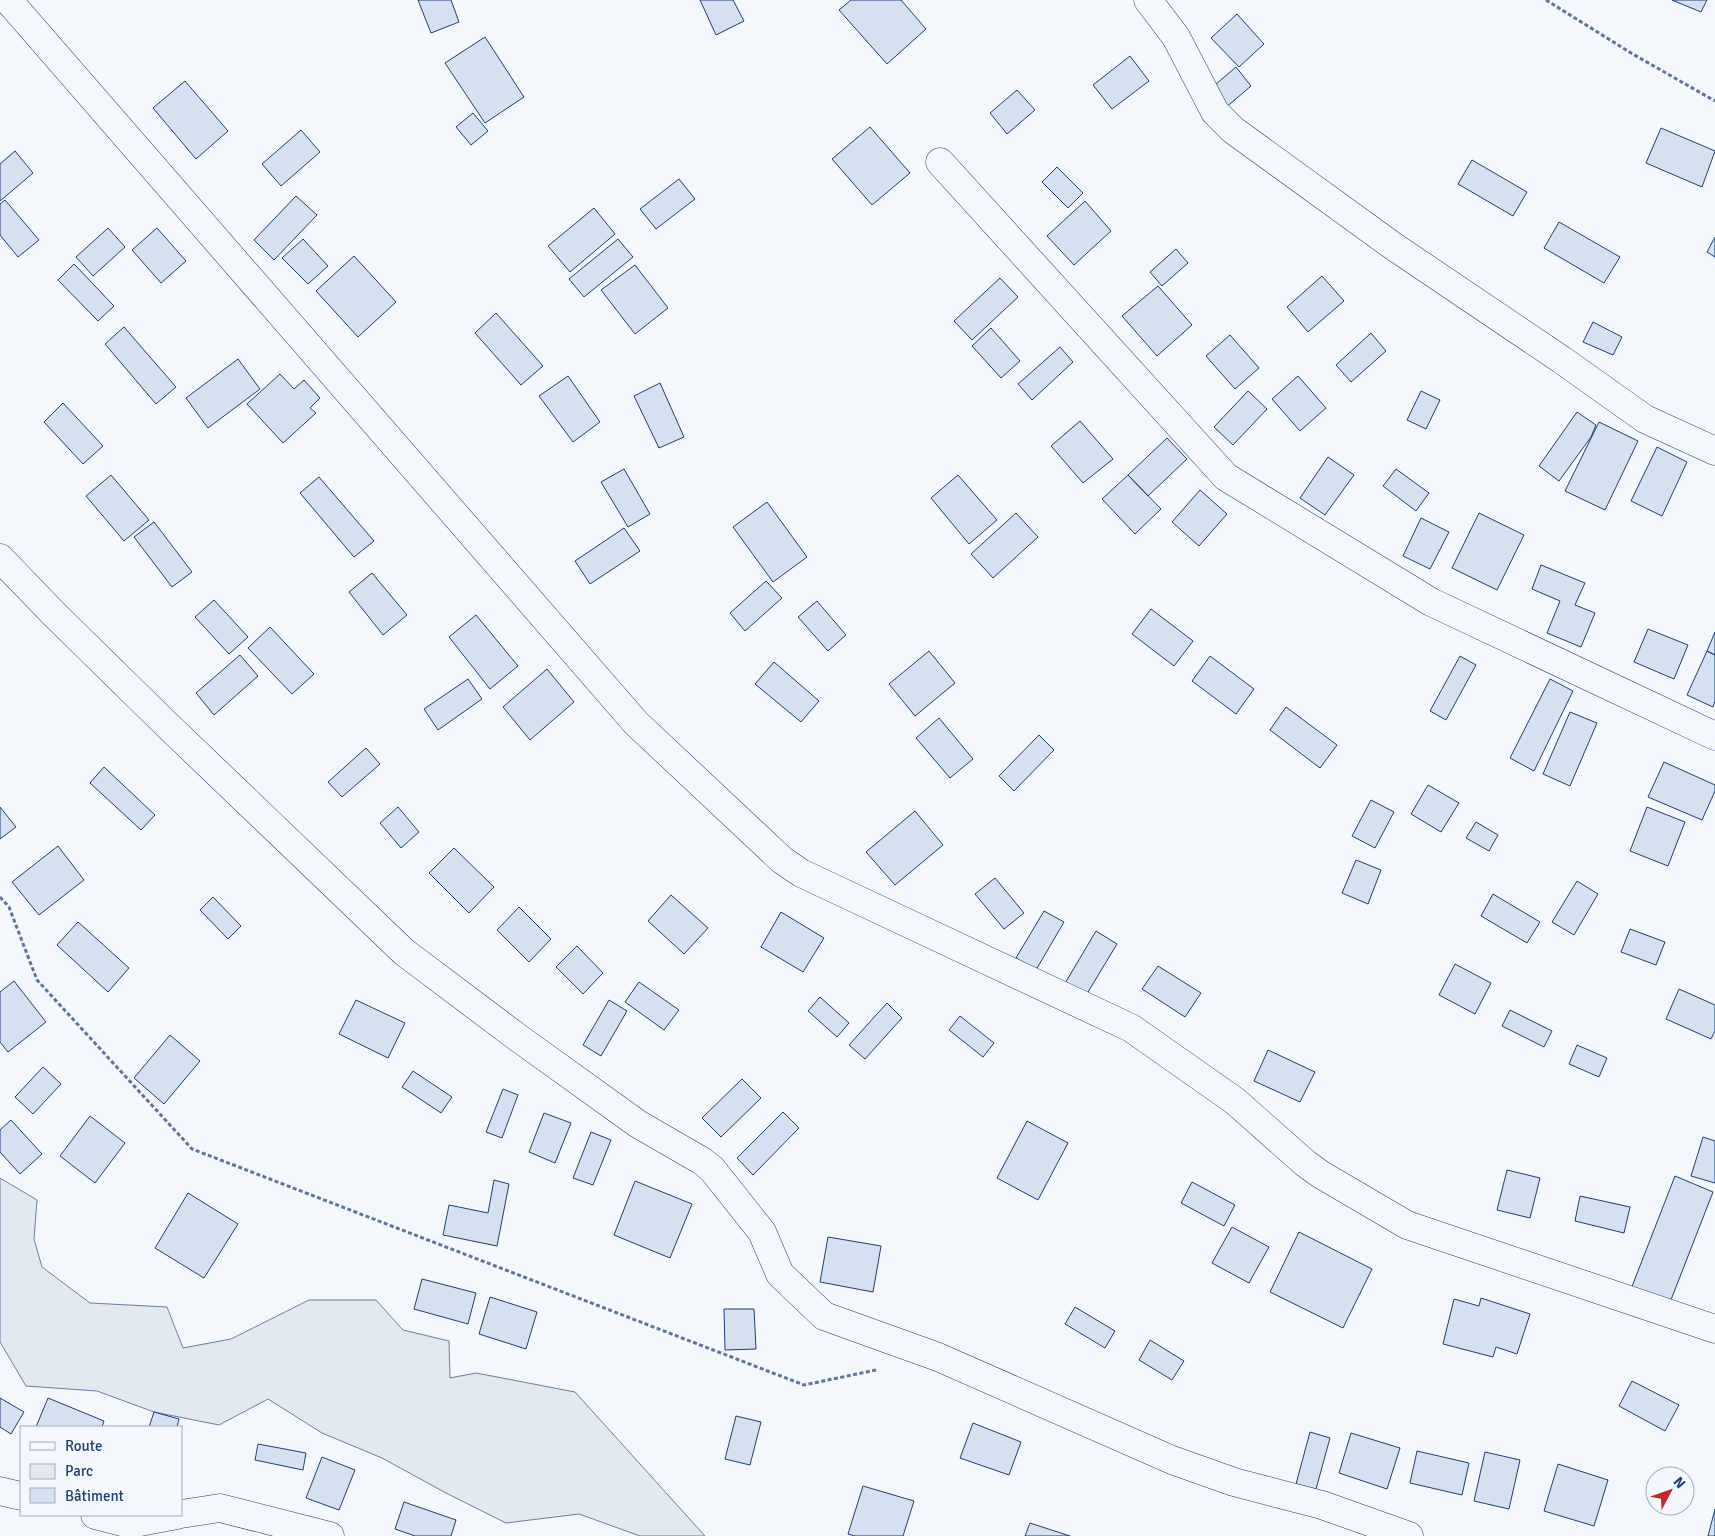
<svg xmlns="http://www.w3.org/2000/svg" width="1715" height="1536" viewBox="0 0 1715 1536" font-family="Signika,sans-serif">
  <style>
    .green { fill: #e3e9f0; stroke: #687fa3 }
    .building { fill: #d5e0f0; stroke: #1d3f73 }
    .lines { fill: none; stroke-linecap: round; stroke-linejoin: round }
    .street-casing { stroke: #1d3f73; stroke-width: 29 }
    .path { stroke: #5e769c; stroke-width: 3; stroke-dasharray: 4 2.5; stroke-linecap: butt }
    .street { stroke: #f4f7fb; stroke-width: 28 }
  </style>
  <rect width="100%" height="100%" fill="#f4f7fb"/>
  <path class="green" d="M0,1178l37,22 -3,39 8,28 48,36 77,4 16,41 48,-9 78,-39h67l27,30 46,11 1,37 26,-5 99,19 130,144h-65l-61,-22 -73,9 -60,-30 -64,-35 -60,-25 -54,-34 -49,26 -65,-13 -57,-21 -71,-5 -26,-44z"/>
  <path class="building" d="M418,0h33l8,22 -28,11z
    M700,0h33l11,21 -28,14z
    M851,0h50l25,29 -39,35 -48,-54z
    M1672,0h35l-6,12z
    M1237,14l27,30 -25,23 -28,-29z
    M485,37l39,60 -39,26 -40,-60z
    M1130,56l19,25 -37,28 -19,-24z
    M1236,67l15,19 -27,23 -15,-19z
    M185,81l43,50 -32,28 -43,-51z
    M1017,90l18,20 -28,24 -17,-21z
    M473,113l15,18 -17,14 -15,-18z
    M870,127l40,46 -38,32 -40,-46z
    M1661,128l54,23 -13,36 -56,-24z
    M301,130l19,22 -39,34 -19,-22z
    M15,151l18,22 -33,28v-37z
    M1472,160l55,32 -14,24 -55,-32z
    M1057,167l26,26 -15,15 -26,-26z
    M679,179l16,20 -39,30 -16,-20z
    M296,196l21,19 -43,45 -20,-20z
    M5,200l34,40 -21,17 -18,-22v-31z
    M1085,201l26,30 -37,34 -27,-29z
    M594,208l21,26 -45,38 -22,-26z
    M1559,222l61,35 -16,26 -60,-35z
    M108,228l17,19 -32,29 -17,-19z
    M157,228l29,33 -25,22 -29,-33z
    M1715,237v20l-8,-5z
    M303,239l25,27 -20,18 -26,-26z
    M618,239l15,18 -49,40 -15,-18z
    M1176,249l12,14 -26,23 -12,-14z
    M354,256l42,46 -38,35 -42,-46z
    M74,264l40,42 -16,15 -40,-41z
    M635,265l33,43 -33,26 -34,-44z
    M1322,276l22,25 -36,31 -21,-25z
    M1000,278l18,19 -46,43 -18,-19z
    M1158,286l34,39 -35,31 -35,-40z
    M496,313l47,53 -22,19 -46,-52z
    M1593,322l29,15 -9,18 -30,-13z
    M124,327l52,60 -20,17 -51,-60z
    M991,328l29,33 -19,17 -29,-32z
    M1371,333l15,18 -35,31 -15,-17z
    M1230,335l29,33 -24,21 -29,-33z
    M1060,347l13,15 -41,38 -14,-16z
    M238,359l22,30 -52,39 -22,-30z
    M280,374l14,15 10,-9 16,18 -10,10 6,5 -33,30 -36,-39z
    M568,376l32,46 -27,20 -34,-46z
    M1298,376l28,32 -26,23 -28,-32z
    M660,383l24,54 -25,11 -25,-52z
    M1248,391l19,18 -34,36 -19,-18z
    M1421,391l19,9 -14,29 -19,-9z
    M63,403l40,43 -20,18 -39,-42z
    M1577,412l19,13 -5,12 -32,44 -20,-15z
    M1080,421l33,38 -30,24 -32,-37z
    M1599,422l39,19 -33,69 -40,-19z
    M1167,438l20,21 -39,37 -20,-21z
    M1657,447l30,15 -25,54 -31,-15z
    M1328,457l26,18 -29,40 -25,-17z
    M624,469l26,45 -22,13 -27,-45z
    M1396,469l33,24 -13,18 -33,-25z
    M111,475l38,45 -25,21 -38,-45z
    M958,475l39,45 -28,24 -38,-46z
    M1128,475l33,34 -26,25 -33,-35z
    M319,477l55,64 -20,16 -54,-64z
    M1200,490l27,24 -28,32 -27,-24z
    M767,502l40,55 -34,25 -40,-55z
    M1016,513l22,24 -45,41 -22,-24z
    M1479,513l45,22 -27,55 -45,-22z
    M1421,518l28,14 -19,37 -27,-13z
    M154,522l38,50 -20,15 -38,-50z
    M624,528l16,23 -50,33 -15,-23z
    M1541,565l44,18 -10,22 20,8 -14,34 -34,-14 13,-32 -28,-12z
    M372,573l35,42 -24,20 -34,-43z
    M766,581l16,17 -37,33 -15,-18z
    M214,600l34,37 -19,17 -34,-37z
    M817,601l29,34 -18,16 -30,-34z
    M1151,609l42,32 -19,25 -42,-32z
    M476,615l42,51 -28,23 -41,-52z
    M270,627l44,47 -22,20 -44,-46z
    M1648,629l40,16 -14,34 -40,-17z
    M1715,632v23l-8,-4z
    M929,651l26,32 -40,33 -26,-32z
    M1707,651l8,4v46l-2,6 -26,-12z
    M240,655l18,21 -44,39 -18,-22z
    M1210,656l44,33 -18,25 -44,-33z
    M1460,656l16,9 -30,55 -16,-9z
    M774,662l45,39 -18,21 -46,-38z
    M547,669l27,33 -44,38 -27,-33z
    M468,679l14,20 -44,31 -14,-21z
    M1550,679l23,12 -39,80 -24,-13z
    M1286,707l51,38 -17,23 -50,-38z
    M1570,712l27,11 -27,63 -27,-12z
    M939,718l34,41 -23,19 -34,-40z
    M1039,735l15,15 -40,41 -15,-15z
    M366,748l14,16 -38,33 -14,-15z
    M1664,762l51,23v6l-13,29 -54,-23z
    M104,767l51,48 -14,15 -51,-47z
    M1428,785l31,18 -18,29 -30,-18z
    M1371,800l23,12 -19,36 -23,-12z
    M0,807l16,20 -16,12z
    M398,807l21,25 -18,16 -21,-25z
    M1647,807l38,15 -17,44 -38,-15z
    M915,811l28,34 -48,40 -29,-33z
    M1476,822l22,13 -9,16 -23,-13z
    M58,846l26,34 -45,35 -27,-33z
    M454,848l40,39 -25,26 -40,-40z
    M1356,860l25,10 -13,34 -26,-11z
    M995,878l29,35 -20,16 -29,-35z
    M1577,881l21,13 -24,41 -22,-13z
    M1493,894l47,28 -13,21 -46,-27z
    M671,895l37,33 -24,26 -36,-33z
    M213,897l28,29 -13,13 -28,-29z
    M519,907l32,32 -22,23 -32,-32z
    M1044,911l20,11 -28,48 -20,-12z
    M781,912l43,26 -21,34 -42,-25z
    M78,922l51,46 -21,24 -51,-47z
    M1630,929l35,13 -9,23 -35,-13z
    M1096,931l21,13 -32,53 -21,-12z
    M577,946l26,27 -20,21 -27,-27z
    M1455,964l36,19 -16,31 -36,-19z
    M1158,966l43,27 -16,24 -43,-28z
    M14,981l32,41 -38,30 -8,-10v-50z
    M639,982l40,28 -15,20 -39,-28z
    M1679,989l36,16v26l-4,8 -45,-20z
    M820,997l29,26 -12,14 -29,-26z
    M356,1000l49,23 -17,35 -49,-24z
    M609,1000l18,11 -26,45 -18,-11z
    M887,1003l15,15 -37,41 -16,-14z
    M1510,1010l42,21 -8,16 -42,-21z
    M960,1016l34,27 -11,14 -34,-27z
    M170,1035l30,26 -36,43 -30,-26z
    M1577,1045l30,13 -8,19 -30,-13z
    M1268,1050l47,22 -15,30 -46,-21z
    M43,1067l18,17 -28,30 -18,-17z
    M413,1071l39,26 -11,16 -39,-26z
    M742,1079l19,19 -40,39 -19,-19z
    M503,1089l15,6 -16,43 -16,-6z
    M783,1112l16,16 -46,47 -16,-17z
    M544,1113l27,10 -16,40 -26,-11z
    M90,1116l35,27 -30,40 -35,-27z
    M11,1120l31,34 -22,20 -20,-22v-22z
    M1027,1121l41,22 -30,57 -41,-22z
    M591,1132l20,8 -18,45 -20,-7z
    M1703,1137l12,4v42l-24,-7z
    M1507,1170l33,8 -10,40 -33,-8z
    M1675,1176l38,16 -44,113 -38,-16z
    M494,1180l15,4 -12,62 -54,-11 6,-30 39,8z
    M635,1181l57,23 -22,54 -56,-23z
    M1192,1182l43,23 -11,21 -43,-23z
    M188,1193l50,31 -34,54 -49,-30z
    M1580,1196l50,11 -6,26 -49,-12z
    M1232,1227l37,20 -20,36 -37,-20z
    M1299,1232l73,37 -29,59 -73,-36z
    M828,1237l53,9 -8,46 -53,-10z
    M422,1279l54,14 -8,31 -54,-15z
    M490,1297l47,15 -11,37 -47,-15z
    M1481,1298l49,16 -13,40 -21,-7 -3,10 -50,-13 11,-45 25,7z
    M1075,1307l40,24 -10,17 -40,-24z
    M724,1309h30l2,40 -31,1z
    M1150,1340l34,21 -12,19 -33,-20z
    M1632,1381l47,24 -14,26 -46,-25z
    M0,1398l24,14 -13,22 -11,-7z
    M48,1398l56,23 -2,6h-66z
    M154,1412l25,7 -2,8h-28z
    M736,1416l25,6 -11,43 -25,-6z
    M973,1423l48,19 -12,33 -49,-17z
    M1310,1432l20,6 -14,51 -20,-5z
    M1351,1433l49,15 -13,41 -48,-16z
    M258,1444l48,9 -3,17 -48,-10z
    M1417,1451l52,12 -7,32 -52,-12z
    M1485,1452l35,8 -11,49 -35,-8z
    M322,1457l33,13 -16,40 -33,-12z
    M1558,1464l50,16 -14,46 -50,-15z
    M863,1486l51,15 -11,35h-48l-7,-2z
    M404,1502l52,18 -5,16h-36l-20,-7z
    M1715,1509v27h-7z
    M1030,1523l40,13h-45z"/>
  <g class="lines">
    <g class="street-casing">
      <path id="street" d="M8,0l628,723 146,137 19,13 330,155 104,73 70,62 15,11 87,51 308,104
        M1148,0l28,37 39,75 18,18 160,116 169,114 83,59 70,32
        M940,162l286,315 205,125 284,134
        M0,558l54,56 109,107 241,231 113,85 121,87 64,37 10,8 50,63 18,42 44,42 114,41 234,103 62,22 88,23 87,31
        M0,1491l21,5
        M181,1514l39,-6 110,28
        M95,1515l31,8 14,-1 37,-7"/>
    </g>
    <path class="path" d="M1546,0l85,53 84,48
      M0,897l9,10 28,73 155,169 612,236 72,-15"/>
    <use href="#street" class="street"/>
  </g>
  <rect x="20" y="1426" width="162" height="90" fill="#f4f7fb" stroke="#9eadc5"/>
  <rect x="30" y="1442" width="25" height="8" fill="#f4f7fb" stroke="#9eadc5"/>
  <text x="65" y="1451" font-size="15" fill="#1d3f73">Route</text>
  <rect x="30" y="1464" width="25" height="15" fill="#e3e9f0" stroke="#9eadc5"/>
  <text x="65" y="1476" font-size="15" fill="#1d3f73">Parc</text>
  <rect x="30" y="1488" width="25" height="15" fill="#d5e0f0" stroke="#9eadc5"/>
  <text x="65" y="1501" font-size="15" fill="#1d3f73">Bâtiment</text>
  <g transform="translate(1670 1491) rotate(49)"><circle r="24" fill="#f4f7fb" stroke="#9eadc5"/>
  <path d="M0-4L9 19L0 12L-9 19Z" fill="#c62828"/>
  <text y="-8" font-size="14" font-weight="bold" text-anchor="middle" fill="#1d3f73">N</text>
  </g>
</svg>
